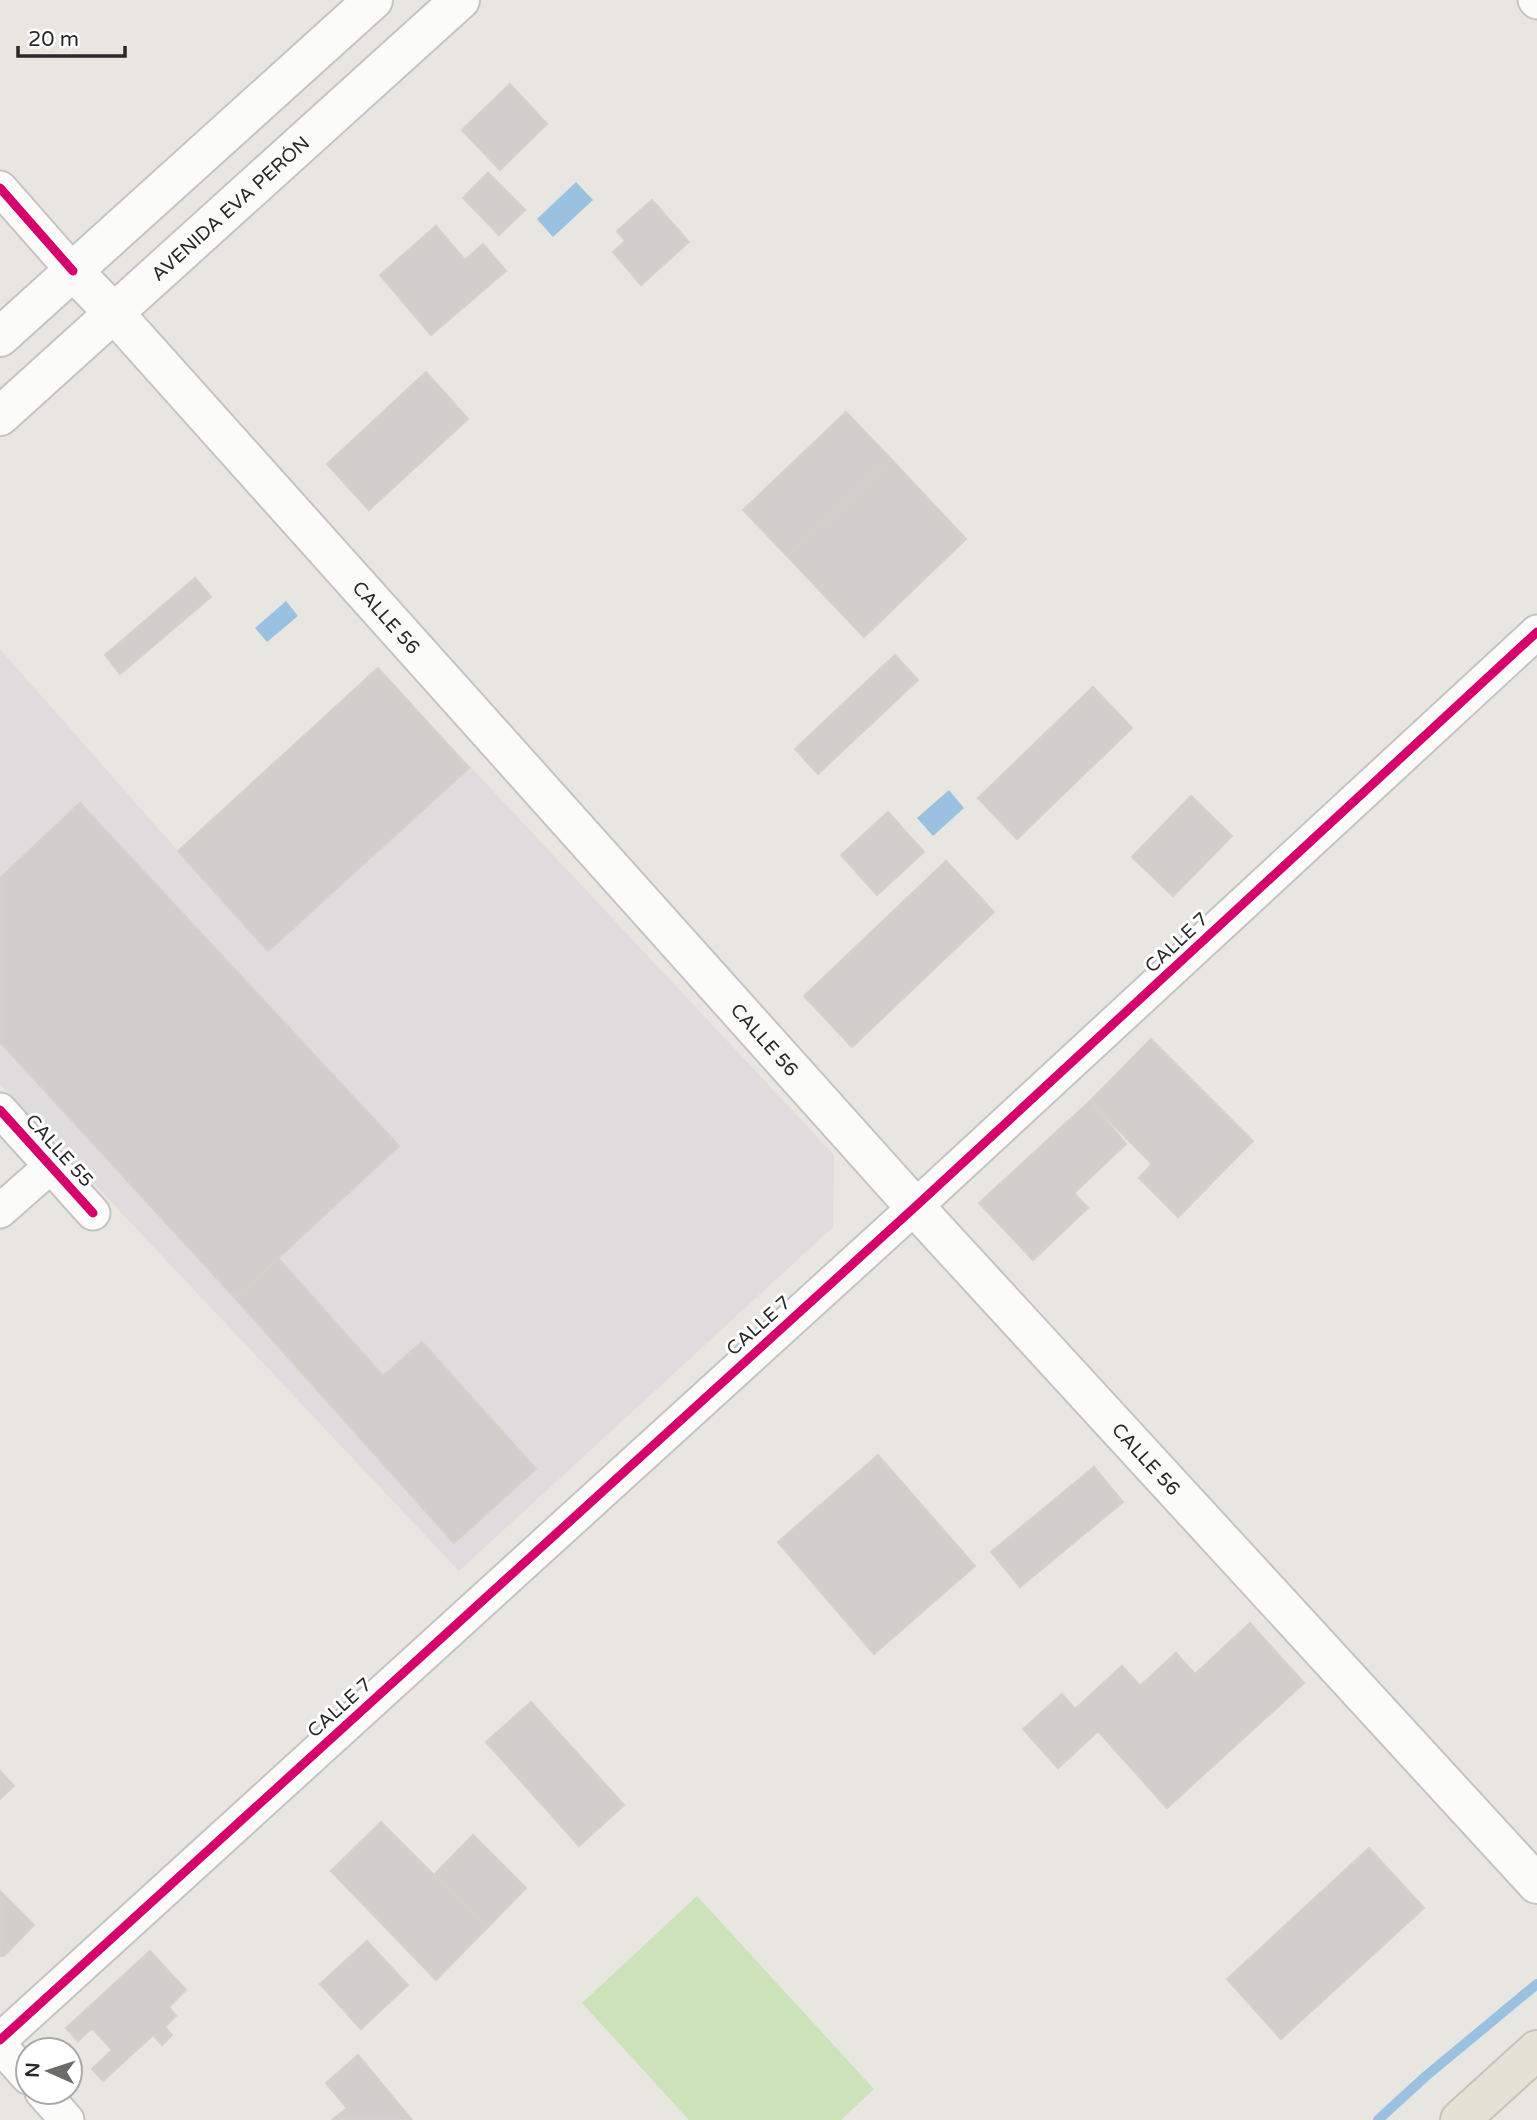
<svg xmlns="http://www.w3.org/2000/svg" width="1537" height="2120" viewBox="0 0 1537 2120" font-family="'Varela Round',sans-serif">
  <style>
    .industrial { fill: #dfdcde }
    .pitch { fill: #cce3ba }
    .water { fill: #9bc1e1 }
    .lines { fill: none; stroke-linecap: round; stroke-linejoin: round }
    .stream { stroke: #9bc1e1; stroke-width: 10 }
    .building { fill: #d0cfcb; stroke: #d2d1cc; stroke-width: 2 }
    .minor-casing { stroke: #c5c4c3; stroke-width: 37 }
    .secondary-casing { stroke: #c5c4c3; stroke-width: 42 }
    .trunk-casing { stroke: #c3c3c1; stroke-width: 42 }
    .minor { stroke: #fbfbfa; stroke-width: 33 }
    .secondary { stroke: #fbfbfa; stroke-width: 38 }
    .trunk { stroke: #e5e2d5; stroke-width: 38 }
    .cycleway-casing { stroke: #fff; stroke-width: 13 }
    .cycleway { stroke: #d6006c; stroke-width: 9 }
    .labels { text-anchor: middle; stroke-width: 6; stroke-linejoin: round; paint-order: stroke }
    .street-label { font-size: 19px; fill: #292929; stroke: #fff }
  </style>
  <rect width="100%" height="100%" fill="#e7e6e0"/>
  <path class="industrial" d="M0,649l178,202 200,-183 456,487 -1,72 -374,344 -459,-487z"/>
  <path class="pitch" d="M697,1896l177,193 -33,31h-152l-107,-117z"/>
  <path class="water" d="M576,182l17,18 -40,37 -16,-18z
    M286,601l12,15 -31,26 -12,-14z
    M949,790l15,18 -31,28 -16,-18z"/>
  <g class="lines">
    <path class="stream" d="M1378,2120l48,-44 111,-92"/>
  </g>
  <path class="building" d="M510,84l37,40 -47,46 -38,-40z
    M488,173l37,37 -26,25 -36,-37z
    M652,200l37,42 -48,43 -28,-33 12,-11 -8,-10z
    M436,226l29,34 18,-16 23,27 -75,64 -51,-60z
    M426,372l42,47 -99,91 -42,-46z
    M846,412l45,47 -103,98 -45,-47z
    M891,459l75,80 -102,98 -76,-80z
    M195,578l16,19 -91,77 -15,-19z
    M895,655l23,25 -100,94 -23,-25z
    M378,668l91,100 -201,183 -90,-100z
    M1093,687l39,41 -115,111 -39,-41z
    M1191,796l41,40 -59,60 -41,-39z
    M80,803l319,343 -164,152 -235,-256v-164z
    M888,812l36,40 -47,43 -36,-40z
    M946,861l48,51 -142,135 -48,-51z
    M1151,1039l102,102 -75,76 -39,-39 13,-14 -62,-63z
    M1090,1101l36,43 -52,49 14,15 -55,52 -54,-57z
    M279,1259l104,117 39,-34 114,127 -82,74 -219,-245z
    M878,1455l97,111 -101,88 -96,-112z
    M1094,1467l29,35 -103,85 -29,-35z
    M1250,1623l54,60 -137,125 -69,-77 -40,37 -35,-39 39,-35 13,15 47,-43 18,20 36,-33 19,21z
    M531,1702l93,103 -45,41 -93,-104z
    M0,1771l14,15 -14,13z
    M381,1822l106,106 -51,52 -105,-109z
    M473,1835l53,53 -39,40 -53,-53z
    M1369,1848l55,60 -143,131 -54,-60z
    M1,1892l33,33 -30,31h-4z
    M367,1941l41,44 -47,44 -41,-45z
    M150,1951l36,39 -17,17 7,9 -11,11 7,8 -10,10 -9,-10 -50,46 -11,-12 20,-19 -20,-22 -14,13 -12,-13z
    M358,2055l54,65h-80l15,-12 -21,-25z"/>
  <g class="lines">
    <g class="minor-casing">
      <path id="minor" d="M1535,0l2,2
        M0,188l73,83
        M0,1110l93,103
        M0,1211l51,-45
        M0,2040l915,-833 622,-575
        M0,2046l28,31
        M42,2092l25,28"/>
    </g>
    <g class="secondary-casing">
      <g id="secondary">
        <path id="s1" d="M73,271l41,42 801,894 622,677"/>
        <path d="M0,337l373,-337"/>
        <path id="s2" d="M0,416l460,-416"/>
      </g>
    </g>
    <g class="trunk-casing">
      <path id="trunk" d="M1460,2120l77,-70"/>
    </g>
    <use href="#minor" class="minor"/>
    <use href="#secondary" class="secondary"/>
    <use href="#trunk" class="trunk"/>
    <g class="cycleway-casing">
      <path id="cycleway" d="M0,188l73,83
        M0,1110l93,103
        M0,2040l915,-833 622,-575"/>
    </g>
    <use href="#cycleway" class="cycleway"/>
  </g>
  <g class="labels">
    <g class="street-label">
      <text dy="7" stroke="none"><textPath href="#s2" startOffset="310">AVENIDA EVA PERÓN</textPath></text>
      <text dy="7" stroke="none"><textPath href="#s1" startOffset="467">CALLE 56</textPath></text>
      <text transform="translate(1176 942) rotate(-43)" y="7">CALLE 7</text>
      <text dy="7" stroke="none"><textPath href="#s1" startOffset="1034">CALLE 56</textPath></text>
      <text transform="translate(60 1150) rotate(48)" y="7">CALLE 55</text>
      <text transform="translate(758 1325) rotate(-42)" y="7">CALLE 7</text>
      <text dy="7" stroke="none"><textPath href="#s1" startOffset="1601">CALLE 56</textPath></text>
      <text transform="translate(339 1707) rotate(-42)" y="7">CALLE 7</text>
    </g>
  </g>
  <g transform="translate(49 2071) rotate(273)"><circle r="33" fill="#ffffff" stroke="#a9a9a9" stroke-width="2"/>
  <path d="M0-5L12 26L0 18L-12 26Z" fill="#6c6b69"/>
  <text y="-10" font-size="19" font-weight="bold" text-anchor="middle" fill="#292929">N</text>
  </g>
  <path d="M18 46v10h107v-10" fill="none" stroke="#292929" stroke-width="3.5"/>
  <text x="28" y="46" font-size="21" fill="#292929" stroke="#ffffff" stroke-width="5" paint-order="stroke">20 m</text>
</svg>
